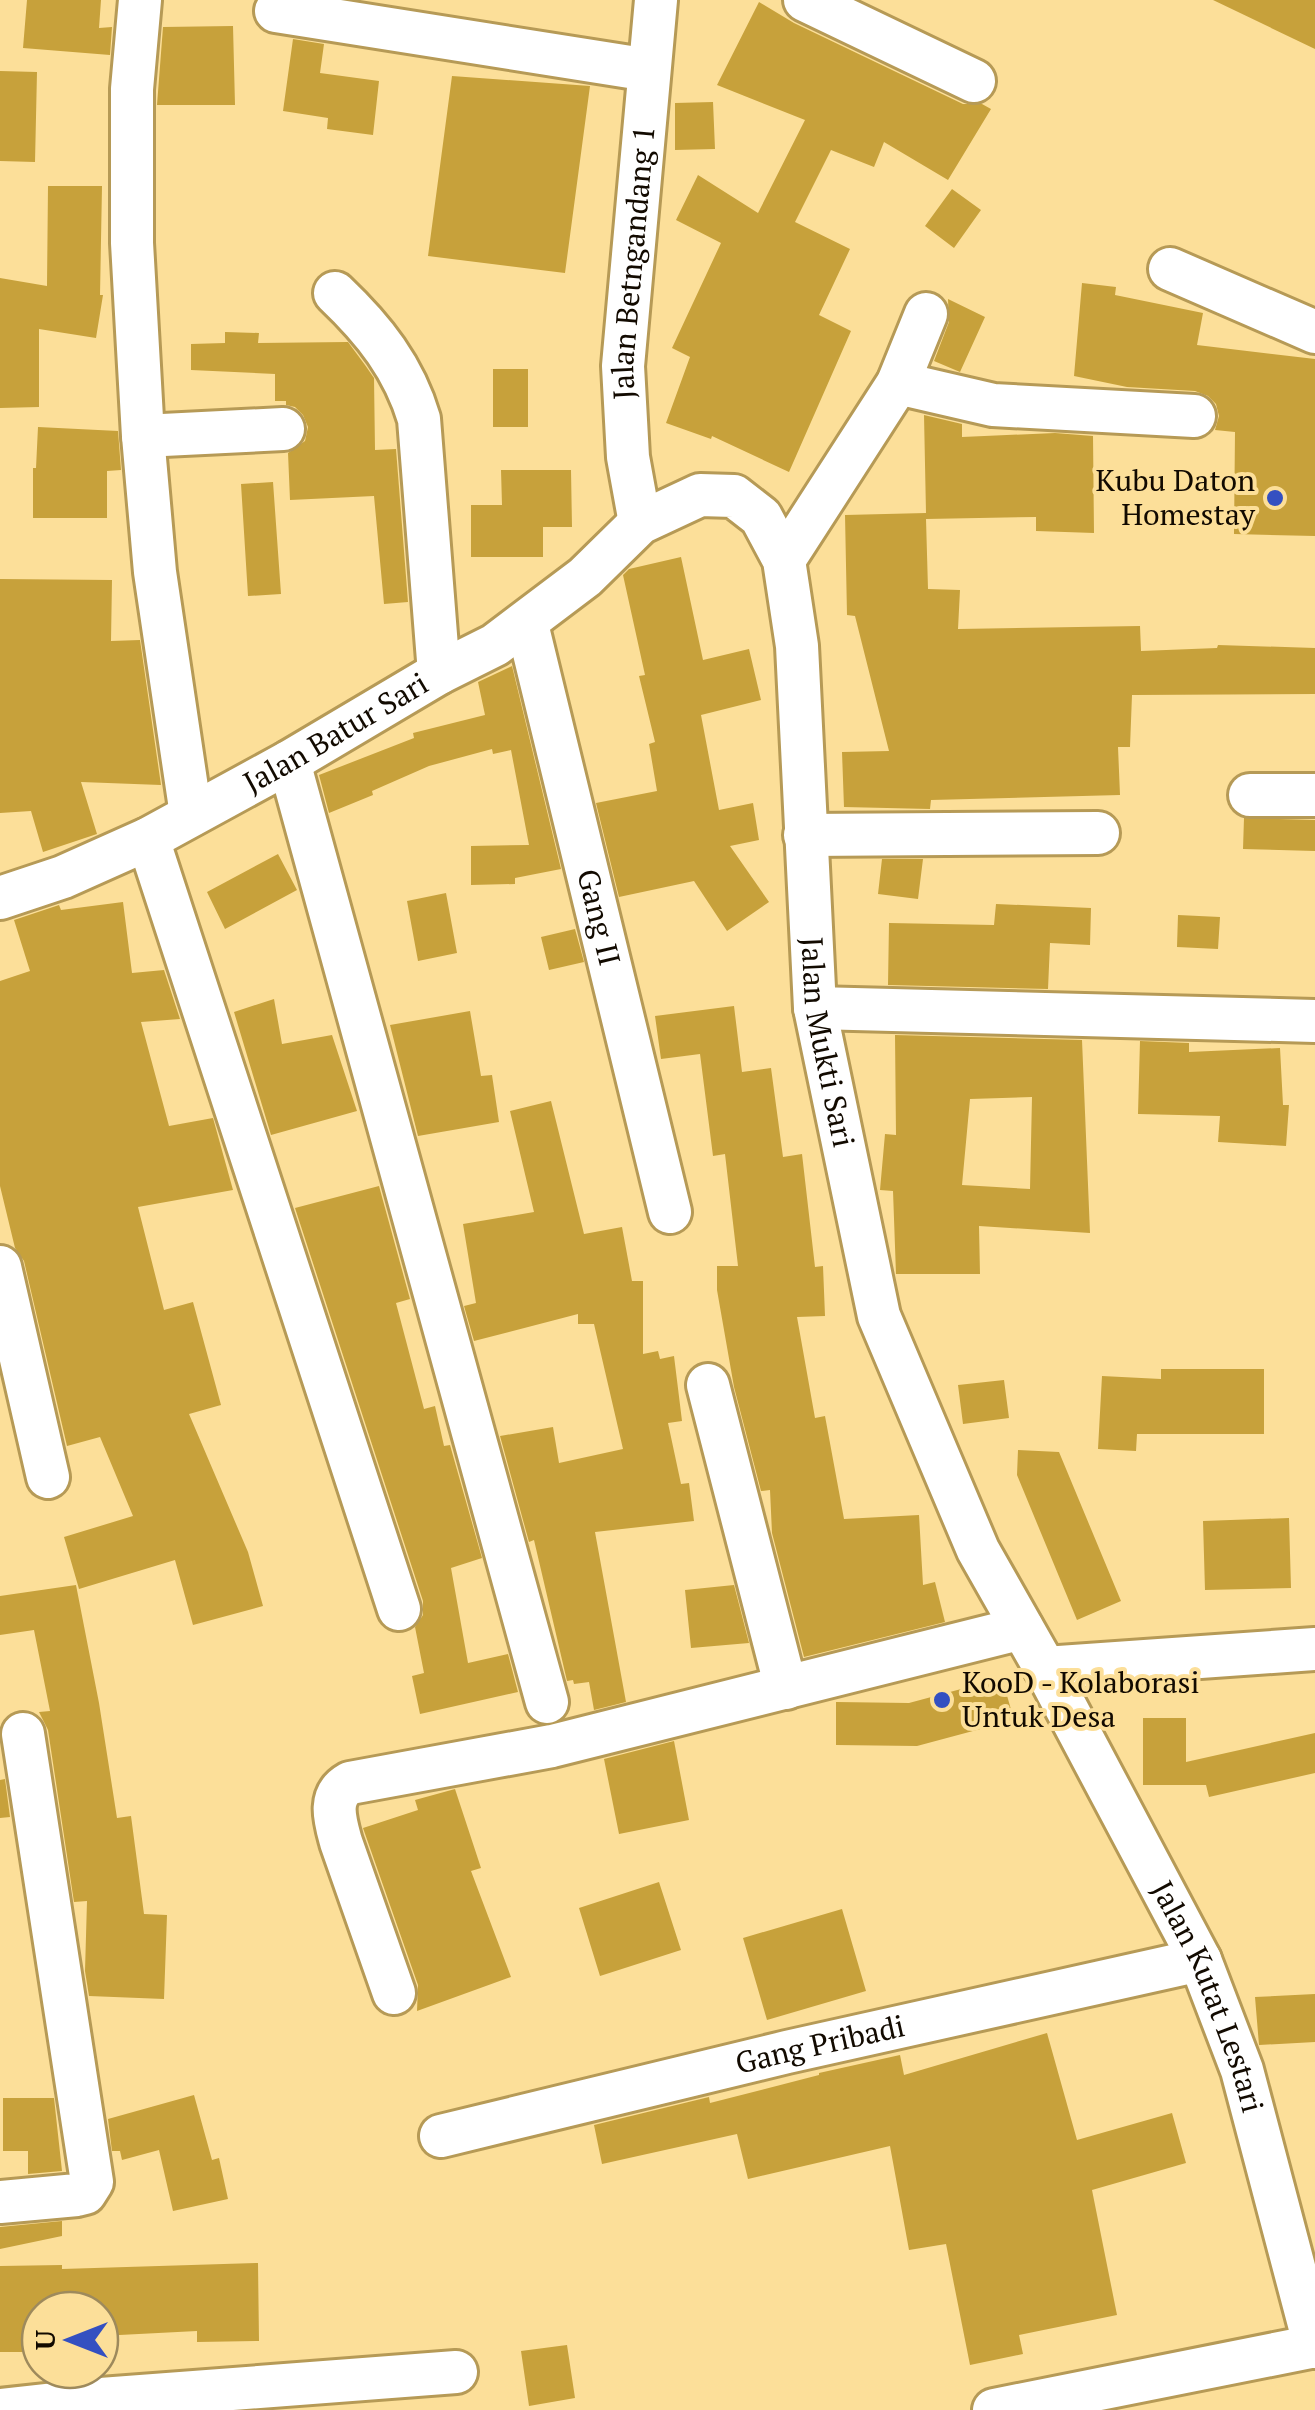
<svg xmlns="http://www.w3.org/2000/svg" width="1315" height="2410" viewBox="0 0 1315 2410" font-family="'PT Serif',serif">
  <style>
    .building { fill: #c7a13b; fill-rule: evenodd }
    .lines { fill: none; stroke-linecap: round; stroke-linejoin: round }
    .minor-casing { stroke: #b69a56; stroke-width: 48 }
    .minor { stroke: #fff; stroke-width: 42 }
    .poi-dot { fill: #3450c1; stroke: #fcdf99; stroke-width: 4 }
    .labels { text-anchor: middle; stroke-width: 8; stroke-linejoin: round; paint-order: stroke }
    .street-label { font-size: 30px; fill: #120a00; stroke: #fcdf99 }
    .poi-label { font-size: 30px; fill: #120a00; stroke: #fcdf99; text-anchor: end }
  </style>
  <rect width="100%" height="100%" fill="#fcdf99"/>
  <path class="building" d="M27,0h74l-2,28 13,-1 -2,28 -87,-7z
    M1213,0h102v49z
    M759,2l35,21 169,81h19l9,5 -43,71 -64,-38 -10,25 -43,-17 -36,72 55,27 -31,66 32,16 -62,141 -77,-36 -1,3 -45,-16 24,-66 -18,-9 49,-105 -45,-23 22,-45 60,38 47,-93 -88,-35z
    M233,26l2,79h-78l6,-78z
    M293,39l31,5 -4,29 59,8 -6,54 -46,-6 1,-11 -45,-7z
    M0,71l37,1 -2,90 -35,-1z
    M452,76l138,10 -25,187 -137,-17z
    M713,102l2,47 -40,1v-47z
    M48,186h54l-2,109h3l-7,43 -57,-9v78l-39,1v-130l47,8z
    M952,189l29,21 -27,38 -29,-22z
    M1082,283l34,4 -1,8 88,18 -6,32 118,14v177l-81,-2 1,-102 -20,-2 4,-14 -3,-12 -8,-8 -13,-5 -68,-4 -53,-11z
    M948,299l37,18 -25,55 -26,-11 15,-39z
    M225,332l34,1 -1,10 90,-1 17,23 9,13 1,72 21,-1 12,153 -24,2 -10,-108 -84,4 -2,-47 17,-12 3,-14 -5,-12 -8,-8 -9,-2v-4h-11v-27l-84,-4v-26l34,-1z
    M493,369h35v58h-35z
    M924,415l38,9v13l93,-4 38,3 1,97 -58,-2v-14l-110,2 2,70 32,1 -2,39 182,-3 1,25 76,-3 1,-3 97,3v46l-183,1 -2,52h-12l2,48 -189,5 -1,9 -86,-2 -2,-55 47,-1 -34,-135 -8,-1 -2,-100 81,-2z
    M38,427l80,4 3,39 -14,1v47h-74v-50h3z
    M501,470h70l1,57h-29v30h-72v-52h31z
    M273,482l8,112 -33,2 -7,-112z
    M681,557l22,103 46,-11 12,51 -60,15 18,95 34,-7 6,37 -29,6 39,56 -42,29 -33,-50 -75,16 -23,-94 61,-12 -8,-47 6,-2 -16,-66 6,-1 -22,-100 6,-6z
    M0,579l112,1 -1,61 29,-1 21,145 -80,-3 16,52 -54,18 -12,-41 -31,2z
    M512,666l49,203 -46,9v6l-44,1v-39l58,-1 -18,-95 -18,4 -1,-5 -63,17 -57,25 1,4 -44,18 -10,-38 95,-37 -1,-5 72,-18 -7,-33z
    M1244,818l71,2v31l-72,-2z
    M278,854l19,36 -72,39 -18,-37z
    M882,859h41l-5,40 -40,-5z
    M446,893l11,60 -39,8 -11,-60z
    M123,902l9,71 32,-3 16,49 -39,3 28,104 44,-8 20,72 -95,17 26,103 29,-8 28,103 -32,9 59,138 15,54 -70,19 -18,-65 -96,29 -15,-52 69,-21 -33,-79 -33,9 -43,-185 -9,-13 -15,-62v-205l30,-10 -16,-51 45,-15 2,5z
    M996,904l95,4 -1,37 -40,-2 -2,46 -160,-4 1,-62 105,2z
    M1178,915l42,2 -2,32 -41,-2z
    M575,929l9,33 -35,8 -8,-33z
    M274,999l8,45 50,-9 25,76 -86,24 -37,-123z
    M734,1006l8,66 29,-4 12,89 19,-3 13,113 8,-1 2,50 -28,1 18,101 10,-2 19,103 75,-4 4,70 12,-3 10,40 -141,35 -32,-124 -2,-43 -9,1 -27,-104 -17,-97v-24h21l-13,-112 -12,2 -13,-102 -39,5 -6,-43z
    M470,1011l11,65 11,-1 7,47 -81,14 -28,-111z
    M895,1035l187,5 8,193 -111,-7 1,48h-84l-3,-83 -13,-1 5,-56 11,1zM1032,1097l-2,92 -68,-4 8,-86z
    M1140,1041l49,2v9l91,-4 3,57h6l-3,41 -68,-4 2,-26 -82,-2z
    M551,1101l33,133 38,-7 10,54h11v73l15,-3 2,8 14,-3 8,65 -14,2 13,61 8,-1 5,38 -99,11 31,170 -32,8 -5,-28 -15,2 -1,-4 -6,1 -33,-141 -5,2 -29,-106 53,-9 6,36 64,-14 -29,-125h-16v-10l-104,27 -10,-35 12,-3 -13,-79 71,-12 -24,-101z
    M379,1186l31,113 -14,4 28,106 11,-3 9,40 6,-1 32,113 -31,10 17,95 40,-9 10,38 -98,22 -8,-38 12,-3 -9,-46 8,-12v-14l-128,-393z
    M1161,1369h103v65h-127l-1,17 -38,-2 4,-73 59,3z
    M1004,1380l5,38 -46,6 -5,-39z
    M1018,1450l41,2 62,149 -44,19 -60,-145z
    M1289,1518l2,70 -86,2 -2,-69z
    M76,1585l23,118 18,115 14,-2 13,98 23,1 -3,84 -75,-3 -4,-25 2,-70 -13,1 -26,-172 -9,-18 11,-1 -16,-81 -34,5v-39z
    M734,1585l15,58 -58,5 -6,-58z
    M1002,1678l12,42 -97,26 -81,-1v-43l73,1z
    M1143,1718h43v44l129,-29v40l-106,24 -3,-12h-63z
    M674,1741l15,79 -70,14 -15,-75z
    M5,1779l5,38 -10,1v-38z
    M455,1789l26,79 -10,3 40,106 -94,34 1,-26 -55,-157 55,-18 -3,-10z
    M659,1882l22,68 -81,26 -21,-68z
    M842,1909l24,82 -99,29 -24,-82z
    M1315,1994v48l-56,3 -4,-48z
    M1047,2033l30,107 95,-27 14,50 -94,27 25,125 -98,20 4,19 -53,11 -24,-121 -37,6 -19,-104 -142,33 -11,-45 -135,30 -8,-39 115,-28 1,6 109,-28v-2l81,-18 4,20z
    M194,2095l18,65 7,-2 9,41 -55,12 -14,-61 -37,10 -2,-9h-8l-4,-32z
    M3,2098h51l8,73 -34,3v-23h-25z
    M62,2221v15l-62,13v-22z
    M258,2263l1,78 -62,1v-11l-97,5v-26h-60v42h-40v-86l62,-1v4z
    M567,2345l8,53 -46,8 -8,-55z"/>
  <g class="lines">
    <g class="minor-casing">
      <g id="minor">
        <path d="M140,0l-8,89v154l11,193 12,136 36,243"/>
        <path d="M805,0l169,81"/>
        <path d="M276,11l373,59"/>
        <path d="M1170,269l145,63"/>
        <path d="M335,293c39,37 69,75 84,126l20,254"/>
        <path d="M898,383l95,22 201,11"/>
        <path d="M143,436l140,-7"/>
        <path id="s1" d="M640,523l-12,-66 -5,-91 33,-366"/>
        <path d="M784,560l114,-177 28,-69"/>
        <path id="s2" d="M527,624l143,588"/>
        <path d="M289,762l258,940"/>
        <path d="M1250,795h65"/>
        <path d="M805,835l293,-2"/>
        <path d="M148,839l251,770"/>
        <path id="s3" d="M0,898l63,-21 85,-38 141,-77 150,-89 56,-28 90,-68 55,-54 60,-28 34,1 27,21 23,43 13,86 18,362 64,308 99,234 67,118 155,292 42,110 73,277"/>
        <path d="M815,1008l500,13"/>
        <path d="M0,1267l48,210"/>
        <path d="M708,1385l78,303"/>
        <path d="M1045,1668l270,-19"/>
        <path d="M394,1993l-53,-151c-6,-22 -14,-46 9,-59l202,-37 470,-118"/>
        <path id="s4" d="M441,2136l346,-84 413,-92"/>
        <path d="M0,2202l77,-7 8,-2 7,-11 -69,-448"/>
        <path d="M0,2410l101,-11 355,-27"/>
        <path d="M994,2410l321,-64"/>
      </g>
    </g>
    <use href="#minor" class="minor"/>
  </g>
  <g class="poi-dot">
    <circle cx="1275" cy="498" r="10"/>
    <circle cx="942" cy="1700" r="10"/>
  </g>
  <g class="labels">
    <g class="street-label">
      <text dy="10" stroke="none"><textPath href="#s1" startOffset="262">Jalan Betngandang 1</textPath></text>
      <text dy="10" stroke="none"><textPath href="#s3" startOffset="375">Jalan Batur Sari</textPath></text>
      <text dy="10" stroke="none"><textPath href="#s2" startOffset="302">Gang II</textPath></text>
      <text dy="10" stroke="none"><textPath href="#s3" startOffset="1415">Jalan Mukti Sari</textPath></text>
      <text dy="10" stroke="none"><textPath href="#s3" startOffset="2452">Jalan Kutat Lestari</textPath></text>
      <text dy="10" stroke="none"><textPath href="#s4" startOffset="390">Gang Pribadi</textPath></text>
    </g>
    <g class="poi-label">
      <text x="1255" y="491">Kubu Daton<tspan x="1255" dy="34">Homestay</tspan></text>
      <text x="962" y="1693" text-anchor="start">KooD - Kolaborasi<tspan x="962" dy="34">Untuk Desa</tspan></text>
    </g>
  </g>
  <g transform="translate(70 2340) rotate(270)"><circle r="48" fill="#fcdf99" stroke="#9e8a5c" stroke-width="2.5"/>
  <path d="M0-8L18 38L0 25L-18 38Z" fill="#3450c1"/>
  <text y="-15" font-size="28" font-weight="bold" text-anchor="middle" fill="#120a00">U</text>
  </g>
</svg>
